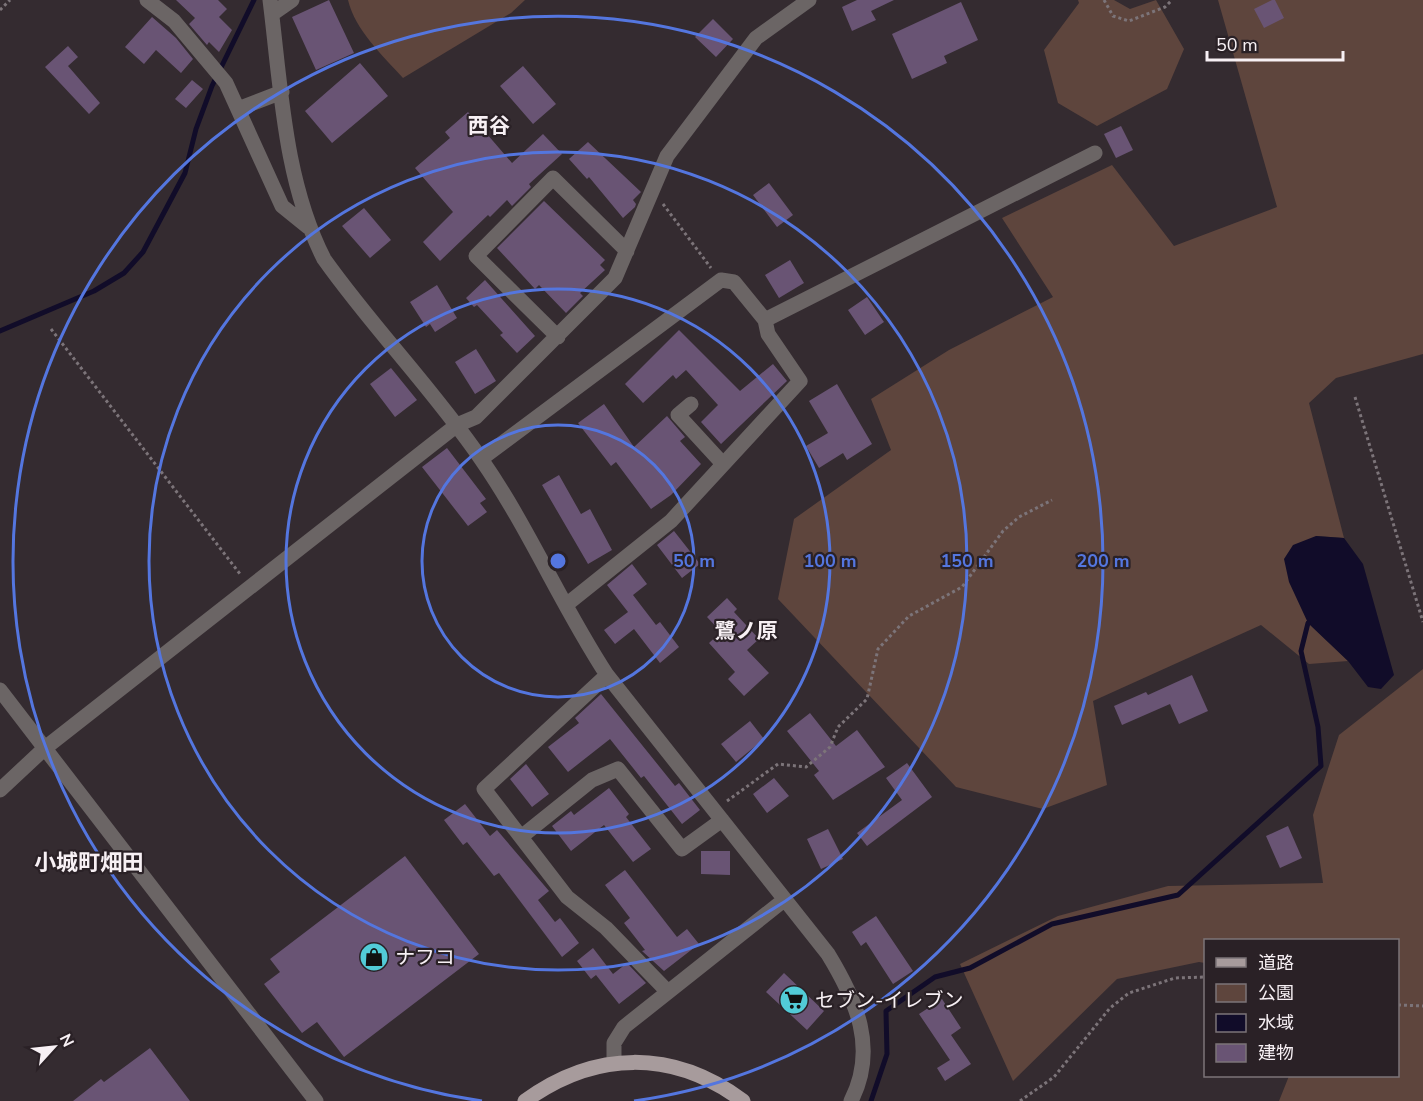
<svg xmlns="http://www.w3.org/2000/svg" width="1423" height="1101" viewBox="0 0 1423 1101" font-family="'Nunito Sans','Noto Sans JP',sans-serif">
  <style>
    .green { fill: #5e453d }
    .water { fill: #110c29 }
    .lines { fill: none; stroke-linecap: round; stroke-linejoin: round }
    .stream { stroke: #110c29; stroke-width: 5 }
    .building { fill: #695474 }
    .path { stroke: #7c7479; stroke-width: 3; stroke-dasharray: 3 3; stroke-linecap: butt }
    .minor { stroke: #6b6565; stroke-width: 15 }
    .major { stroke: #a79b9c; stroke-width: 15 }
    .ring { fill: none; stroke: #5476df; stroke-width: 3 }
    .labels { text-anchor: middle; stroke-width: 4.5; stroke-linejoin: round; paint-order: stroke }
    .poi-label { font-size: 20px; fill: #f7f0f4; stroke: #2a2126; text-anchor: start }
    .neighbourhood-label { font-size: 21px; font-weight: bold; fill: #f7f0f4; stroke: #2a2126 }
    .quarter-label { font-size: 22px; font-weight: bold; fill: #f7f0f4; stroke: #2a2126 }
    .centre { fill: #5476df; stroke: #2a2126; stroke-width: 3 }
    .ring-label { font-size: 18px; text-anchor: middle; font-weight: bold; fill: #5476df; stroke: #2a2126; stroke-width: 4.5; stroke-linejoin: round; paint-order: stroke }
  </style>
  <rect width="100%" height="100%" fill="#342b30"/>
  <path class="green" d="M348,0h177l-14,13 -108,65c-20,-22 -48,-48 -55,-78z
    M1078,0h36l16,9 26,-9 28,49 -17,40 -70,37 -39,-23 -14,-53 35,-47z
    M1218,0h205v354l-87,24 -27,25 35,135 -28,-2 -8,87 40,38 -39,3 -48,-39 -168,76 14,84 -64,24 -87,-22 -178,-188 16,-80 97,-69 -20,-51 78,-49 104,-53 -51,-79 110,-53 62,81 103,-39z
    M1423,669v432h-144l10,-25h109v-136h-192l-1,23 -6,-1 -82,17 -104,102 -53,-117 98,-48 110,-30 155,-3 -10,-68 26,-80z"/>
  <path class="water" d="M1316,536l28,2 19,26 31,111 -13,14 -13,-2 -20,-26 -40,-38 -19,-41 -5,-23 9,-14z"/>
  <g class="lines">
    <path class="stream" d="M0,331l94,-40 30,-18 19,-21 42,-79 11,-44 16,-43 42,-86
      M871,1101l16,-47 -1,-43 49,-34 35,-9 82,-44 126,-29 143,-129 -3,-39 -17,-76 7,-28"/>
  </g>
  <path class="building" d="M176,0h42l9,9 -8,8 13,13 -13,22 -10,-10 -2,3 -18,-21 6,-6z
    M329,0l25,53 -38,17 -24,-53z
    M857,0h37l-23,11 5,9 -24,11 -10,-24z
    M1272,0h3l9,18 -20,10 -10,-19z
    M961,2l17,38 -34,16 3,7 -35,16 -20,-45z
    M152,17l24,21 17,21 -12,14 -25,-23 -12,14 -19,-17z
    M713,19l20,20 -17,18 -21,-20z
    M68,46l10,11 -10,9 32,37 -11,11 -44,-47z
    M360,63l28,33 -56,47 -27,-32z
    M523,66l33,38 -23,20 -33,-38z
    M192,80l11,9 -17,19 -11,-9z
    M468,112l44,51 31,-29 19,20 -33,30 2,3 -19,19 -5,-6 -17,17 -2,-2 -48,46 -17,-19 30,-30 -38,-44 35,-30 -5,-6z
    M1121,126l12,24 -17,8 -12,-24z
    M588,142l53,50 -8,8 3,4 -1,3 -12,11 -34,-41 -2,2 -18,-20z
    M769,183l24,32 -16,12 -24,-32z
    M544,201l61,59 -5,5 5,5 -25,23 3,3 -17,17 -27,-28 -4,4 -38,-41z
    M364,208l27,32 -21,18 -28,-32z
    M790,260l14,23 -25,15 -14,-23z
    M485,280l50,56 -18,17 -17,-18 3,-2 -26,-28 -3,2 -8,-9z
    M437,285l20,33 -22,14 -5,-8 -4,3 -16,-25z
    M867,297l17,25 -19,13 -17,-25z
    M679,330l61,61 33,-27 14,17 -66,63 -20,-22 17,-17 -32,-35 -10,9 -3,-4 -30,28 -18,-19z
    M476,349l20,32 -21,13 -20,-32z
    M391,368l26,32 -22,17 -25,-33z
    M837,384l35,60 -25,16 -4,-7 -24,15 -13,-22 22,-13 -19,-32z
    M604,404l30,43 33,-31 18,21 -5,4 21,23 -30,31 -20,14 -35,-47 -5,4 -33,-43z
    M447,448l39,51 -6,4 7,9 -19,14 -46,-59z
    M559,475l22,39 9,-5 22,41 -24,14 -46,-79z
    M674,531l26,33 -18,14 -25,-33z
    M632,564l15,20 -14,11 23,30 4,-3 19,25 -19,16 -26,-34 -19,15 -11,-14 24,-18 -21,-27z
    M727,598l10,11 -3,3 25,27 -12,11 22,23 -25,23 -16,-17 7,-7 -26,-29 12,-11 -14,-15z
    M1192,675l16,36 -29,13 -9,-20 -48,21 -8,-19 32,-14 2,3z
    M601,694l74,92 4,-3 21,27 -18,14 -38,-48 -3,2 -31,-39 -42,33 -20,-25 31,-24 -4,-5z
    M810,713l26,33 21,-16 28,37 -52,33 -19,-25 5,-4 -32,-40z
    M750,721l14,18 -28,23 -15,-18z
    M907,763l25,34 -65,49 -10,-13 45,-33 -16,-22z
    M526,764l23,30 -17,13 -22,-28z
    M774,778l15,18 -22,17 -14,-19z
    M609,788l20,26 -3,3 25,32 -18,13 -29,-37 -33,26 -19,-25 19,-15 3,4z
    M465,804l25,32 7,-6 52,61 -11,9 17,22 5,-4 19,25 -17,14 -63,-84 -5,3 -27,-34 -4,3 -19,-25z
    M1288,826l14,32 -22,10 -14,-32z
    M828,829l15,30 -22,10 -14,-30z
    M701,851h29v24l-29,-1z
    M405,856l74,98 -135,103 -27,-35 -15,11 -38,-49 16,-12 -10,-13z
    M625,870l52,67 10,-8 12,15 -35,27 -22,-20 3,-1 -21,-27 6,-5 -25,-33z
    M876,916l37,55 -20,13 -27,-42 -5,4 -9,-14z
    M593,948l20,26 14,-11 19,20 -27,21 -23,-29 -5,4 -14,-18z
    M784,973l40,38 -17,19 -41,-38z
    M942,999l19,29 -10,7 20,29 -26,17 -8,-13 13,-8 -31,-46z
    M150,1048l40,53h-117l28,-22 3,3z"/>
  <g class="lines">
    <path class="path" d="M1104,0l9,16 16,5 36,-14 7,-7
      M0,10l10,-10
      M663,204l48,64
      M51,329l189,245
      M1355,397l68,225
      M727,801l51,-37 28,3 24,-20 8,-20 29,-28 11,-50 31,-33 53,-29 41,-56 16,-14 33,-17
      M1398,1005l25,1
      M1020,1101l34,-24 56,-69 19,-15 46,-15 31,-1"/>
    <path class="minor" d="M147,0l27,21 52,62 56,123 26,21
      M270,0c11,87 14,180 54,259 49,69 109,130 157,200 48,69 80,146 126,216l221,279c28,46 50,94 23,147
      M272,14l20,-14
      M238,109l44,-17
      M558,337l-82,-81 77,-78 74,73
      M691,404l-13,11 45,49
      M481,459l240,-179 13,2 31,38 330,-167
      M566,605l105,-84 129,-140 -32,-47 -3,-14
      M607,675l-123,114 83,108 39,31 62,64
      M0,690l316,411
      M0,790l45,-42 412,-323 19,-8 139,-139 52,-122 89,-118 53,-38
      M521,837l71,-57 26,-11 64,80 40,-29
      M614,1062v-19l10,-16 160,-127"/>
    <path class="major" d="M525,1101c70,-51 148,-52 218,0"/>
  </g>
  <g class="ring">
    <circle cx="558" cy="561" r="136"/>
    <circle cx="558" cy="561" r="272"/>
    <circle cx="558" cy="561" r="409"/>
    <path d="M482 1101A545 545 0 1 1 634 1101"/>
  </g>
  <defs>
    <g id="shop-disc" transform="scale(1.5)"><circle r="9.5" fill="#52cbd7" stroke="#2a2126"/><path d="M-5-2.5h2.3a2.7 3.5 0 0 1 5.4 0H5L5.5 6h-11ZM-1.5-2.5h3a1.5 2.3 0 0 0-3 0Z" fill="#111"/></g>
    <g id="supermarket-disc" transform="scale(1.5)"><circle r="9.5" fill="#52cbd7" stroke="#2a2126"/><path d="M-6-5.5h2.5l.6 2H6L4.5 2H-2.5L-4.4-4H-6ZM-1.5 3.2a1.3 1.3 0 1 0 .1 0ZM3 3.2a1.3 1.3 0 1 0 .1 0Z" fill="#111"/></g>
  </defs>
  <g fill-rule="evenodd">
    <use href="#shop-disc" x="374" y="957"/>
    <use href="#supermarket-disc" x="794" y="1000"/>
  </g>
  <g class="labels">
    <g class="poi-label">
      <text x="395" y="964">ナフコ</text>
      <text x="815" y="1007">セブン-イレブン</text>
    </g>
    <g class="neighbourhood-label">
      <text x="489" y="133">西谷</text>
      <text x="746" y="638">鷺ノ原</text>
    </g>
    <g class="quarter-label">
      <text x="89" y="870">小城町畑田</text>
    </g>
  </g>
  <circle cx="558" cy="561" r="9" class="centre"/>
  <g class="ring-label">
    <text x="694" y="567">50 m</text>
    <text x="830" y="567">100 m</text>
    <text x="967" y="567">150 m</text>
    <text x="1103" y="567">200 m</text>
  </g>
  <rect x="1204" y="939" width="195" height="138" fill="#2a2126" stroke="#7c7478" stroke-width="1.5"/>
  <rect x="1216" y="958" width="30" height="9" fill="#a79b9c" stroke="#7c7478" stroke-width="1.5"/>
  <text x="1258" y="969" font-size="18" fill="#f7f0f4">道路</text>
  <rect x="1216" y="984" width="30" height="18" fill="#5e453d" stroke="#7c7478" stroke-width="1.5"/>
  <text x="1258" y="999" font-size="18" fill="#f7f0f4">公園</text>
  <rect x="1216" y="1014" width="30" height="18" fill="#110c29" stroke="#7c7478" stroke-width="1.5"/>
  <text x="1258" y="1029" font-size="18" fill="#f7f0f4">水域</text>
  <rect x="1216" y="1044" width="30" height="18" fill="#695474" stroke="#7c7478" stroke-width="1.5"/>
  <text x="1258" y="1059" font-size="18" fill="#f7f0f4">建物</text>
  <g transform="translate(54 1047) rotate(63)" stroke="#2a2126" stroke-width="4.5" paint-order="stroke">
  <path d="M0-4.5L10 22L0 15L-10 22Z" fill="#f7f0f4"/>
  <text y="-9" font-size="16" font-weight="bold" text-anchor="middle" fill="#f7f0f4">N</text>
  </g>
  <path d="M1207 51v9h136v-9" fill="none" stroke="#f7f0f4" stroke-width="3"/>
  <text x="1216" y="51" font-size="18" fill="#f7f0f4" stroke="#2a2126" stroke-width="4.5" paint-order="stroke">50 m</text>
</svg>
